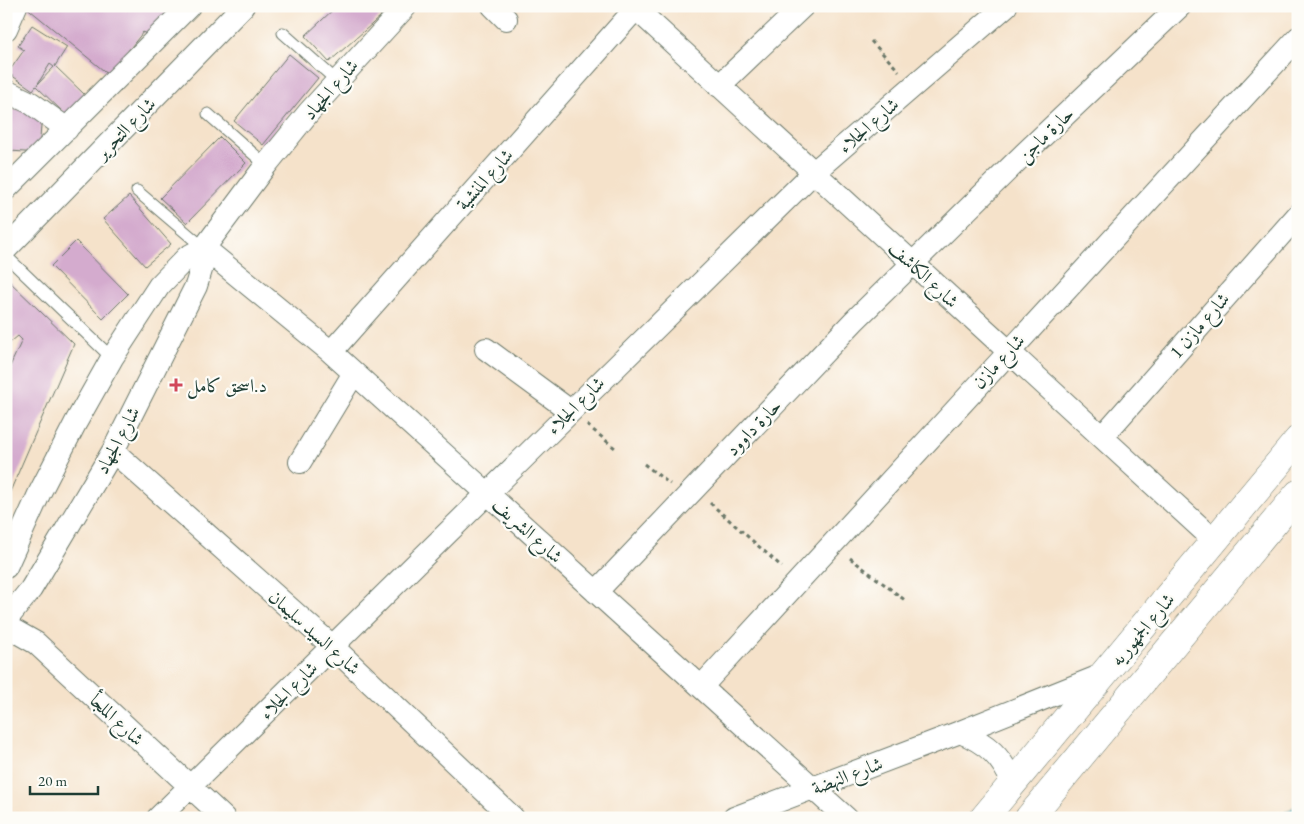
<svg xmlns="http://www.w3.org/2000/svg" width="1304" height="824" viewBox="0 0 1304 824" font-family="'EB Garamond',Amiri,serif">
  <style>
    .water { fill: #44b2c0; stroke: #32787a }
    .building { fill: #d4abce; fill-rule: evenodd }
    .lines { fill: none; stroke-linecap: round; stroke-linejoin: round }
    .service-casing { stroke: #6a7768; stroke-width: 13 }
    .minor-casing { stroke: #6a7768; stroke-width: 24 }
    .tertiary-casing { stroke: #6a7768; stroke-width: 29 }
    .path { stroke: #6a7768; stroke-width: 3; stroke-dasharray: 4 4; stroke-linecap: butt }
    .service { stroke: #fff; stroke-width: 11 }
    .minor { stroke: #fff; stroke-width: 22 }
    .tertiary { stroke: #fff; stroke-width: 28 }
    .poi-dot { fill: #d1495b; stroke: #fdfcf7; stroke-width: 2 }
    .labels { text-anchor: middle; stroke-width: 4.5; stroke-linejoin: round; paint-order: stroke }
    .street-label { font-size: 19px; fill: #1f3d34; stroke: #fdfcf7 }
    .poi-label { font-size: 19px; fill: #1f3d34; stroke: #fdfcf7; text-anchor: start }
  </style>
  <rect width="100%" height="100%" fill="#fdfcf7"/>
  <filter id="ink" filterUnits="userSpaceOnUse"><feTurbulence type="fractalNoise" baseFrequency=".02" numOctaves="2"/><feDisplacementMap in="SourceGraphic" scale="10" xChannelSelector="R" yChannelSelector="G"/><feConvolveMatrix kernelMatrix="1 2 1 2 8 2 1 2 1" color-interpolation-filters="sRGB"/></filter>
  <filter id="wash" filterUnits="userSpaceOnUse"><feTurbulence type="fractalNoise" baseFrequency=".0096" numOctaves="4" result="noise"/><feDisplacementMap in="SourceGraphic" scale="20" xChannelSelector="R" yChannelSelector="G"/><feGaussianBlur stdDeviation="1.12" result="paint"/><feColorMatrix in="noise" values="0 0 0 0 0 0 0 0 0 0 0 0 0 0 0 0 0 1.4 0 .05"/><feComposite in="paint" operator="in"/></filter>
  <g filter="url(#wash)">
    <rect width="100%" height="100%" fill="#f5e2ca"/>
    <path class="water" d="M1298,804v14h-21z"/>
    <g id="blocks">
      <path class="building" d="M25,6h136l7,6 -20,24 -5,-4 -34,43z
        M337,6h36l8,10 -52,46 -24,-26z
        M32,25l35,22 -12,19 30,29 -19,20 -30,-29 -3,4 -25,-17 16,-23 -6,-4zM50,64l4,3 -17,18z
        M289,54l29,24 -55,67 -29,-24z
        M6,108l36,3 -3,42 -29,-2 -1,15h-3z
        M220,137l26,26 -59,60 -27,-25z
        M129,196l42,48 -26,22 -42,-47z
        M76,241l52,53 -25,25 -52,-53z
        M6,278l68,66 -68,157v-126l16,-35 -4,-4 -12,10z"/>
    </g>
  </g>
  <g filter="url(#ink)">
    <use href="#blocks" fill-opacity="0" stroke="#6a7768" stroke-width="1"/>
    <g class="lines">
      <g class="service-casing">
        <path id="service" d="M283,33l54,48
          M208,114l58,51
          M137,191l67,57
          M6,256l106,102"/>
      </g>
      <g class="minor-casing">
        <path id="minor" d="M493,6l13,13
          M633,6l582,535
          M6,29l10,-23
          M719,86l84,-80
          M6,91l25,12 36,26
          M6,189l183,-183
          M204,248l127,104 515,466
          M6,249l237,-243
          M486,349l83,61
          M331,352l307,-346
          M1102,437l196,-222
          M113,451l219,195 181,172
          M300,462l54,-89
          M6,567l34,-75 36,-70 36,-64 47,-72 28,-29 17,-9 62,-83 43,-53 97,-106
          M596,592l258,-271 171,-168 155,-147
          M6,620l25,-31 82,-138 83,-165 6,-19 2,-19
          M6,626l30,17 188,175
          M701,687l597,-649
          M960,732c27,11 42,25 53,52
          M158,818l656,-646 192,-166
          M734,818l226,-86 145,-58"/>
      </g>
      <g class="tertiary-casing">
        <path id="tertiary" d="M984,818l314,-378
          M1029,818l269,-324"/>
      </g>
      <path class="path" d="M871,41l28,30
        M587,425l28,23
        M644,464l26,20
        M710,503l72,64
        M850,558l56,43"/>
      <use href="#service" class="service"/>
      <use href="#minor" class="minor"/>
      <use href="#tertiary" class="tertiary"/>
    </g>
  </g>
  <path class="poi-dot" d="M173.5 377.5h5v5h5v5h-5v5h-5v-5h-5v-5h5z"/>
  <g class="labels">
    <g class="street-label">
      <text transform="translate(330 89) rotate(-49)" y="7">شارع الجهاد</text>
      <text transform="translate(868 125) rotate(-41)" y="7">شارع الجلاء</text>
      <text transform="translate(125 128) rotate(-46)" y="7">شارع التحرير</text>
      <text transform="translate(1045 134) rotate(-44)" y="7">حارة ماجن</text>
      <text transform="translate(484 179) rotate(-48)" y="7">شارع المنشية</text>
      <text transform="translate(924 274) rotate(43)" y="7">شارع الكاشف</text>
      <text transform="translate(1199 325) rotate(-49)" y="7">شارع مازن 1</text>
      <text transform="translate(998 361) rotate(-47)" y="7">شارع مازن</text>
      <text transform="translate(575 405) rotate(-45)" y="7">شارع الجلاء</text>
      <text transform="translate(753 427) rotate(-46)" y="7">حارة داوود</text>
      <text transform="translate(117 440) rotate(-62)" y="7">شارع الجهاد</text>
      <text transform="translate(528 530) rotate(42)" y="7">شارع الشريف</text>
      <text transform="translate(1142 629) rotate(-50)" y="7">شارع الجمهوريه</text>
      <text transform="translate(315 632) rotate(42)" y="7">شارع السيد سليمان</text>
      <text transform="translate(288 690) rotate(-45)" y="7">شارع الجلاء</text>
      <text transform="translate(117 719) rotate(43)" y="7">شارع الملجأ</text>
      <text transform="translate(847 775) rotate(-21)" y="7">شارع النهضة</text>
    </g>
    <g class="poi-label">
      <text x="187" y="392">د.اسحق كامل</text>
    </g>
  </g>
  <rect width="1304" height="824" fill="none" stroke="#fdfcf7" stroke-width="25"/>
  <path d="M30 786v8h68v-8" fill="none" stroke="#1f3d34" stroke-width="2.5"/>
  <text x="38" y="786" font-size="15" fill="#1f3d34" stroke="#fdfcf7" stroke-width="4" paint-order="stroke">20 m</text>
</svg>
